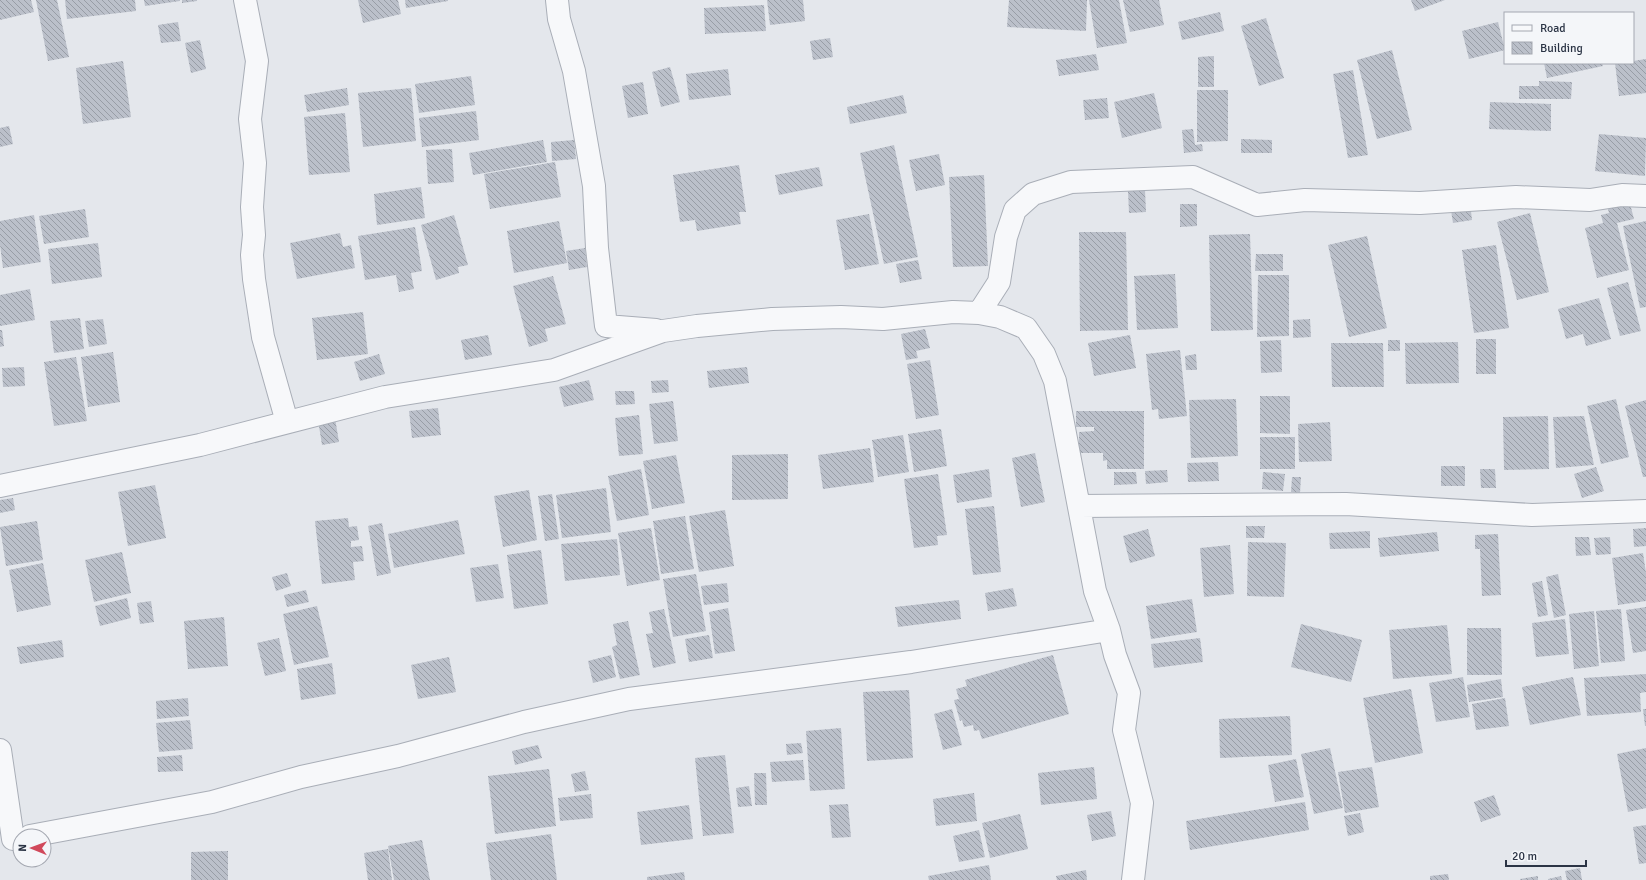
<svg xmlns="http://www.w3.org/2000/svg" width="1646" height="880" viewBox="0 0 1646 880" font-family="Signika,sans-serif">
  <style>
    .building { fill: url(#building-back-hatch) }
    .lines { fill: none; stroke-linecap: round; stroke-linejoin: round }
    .minor-casing { stroke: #a9aeb7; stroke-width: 24 }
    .minor { stroke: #f7f8fa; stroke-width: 22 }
  </style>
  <defs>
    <pattern id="building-back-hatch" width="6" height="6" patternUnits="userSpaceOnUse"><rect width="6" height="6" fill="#bbc0ca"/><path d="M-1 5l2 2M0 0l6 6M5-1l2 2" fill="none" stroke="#989da6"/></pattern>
  </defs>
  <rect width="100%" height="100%" fill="#e4e7ec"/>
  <path class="building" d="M0,0h31l3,12 -34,8z
    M36,0h21l12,57 -21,4z
    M65,0h70l1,11 -69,8z
    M144,0h36v1l-35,5z
    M182,0h15v1l-15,2z
    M358,0h40l3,14 -38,9z
    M405,0h43v1l-42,7z
    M767,0h36l2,21 -35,4z
    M1009,0h78l-1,31 -79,-4z
    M1089,0h30l8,43 -30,5z
    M1123,0h36l5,25 -34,7z
    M1411,0h34l-30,11z
    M764,5l2,26 -61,3 -1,-26z
    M1220,12l4,19 -42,9 -4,-18z
    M1266,18l18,60 -25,8 -18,-60z
    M178,22l3,19 -20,2 -3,-18z
    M1498,22l7,28 -36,9 -7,-28z
    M830,38l3,19 -20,3 -3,-19z
    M200,40l6,29 -15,4 -6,-30z
    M1392,50l20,80 -35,9 -20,-79z
    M1096,54l3,16 -40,6 -3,-16z
    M1214,56v31h-16v-30z
    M1646,59v34l-27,3 -4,-33h18v-2z
    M123,61l8,56 -48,7 -7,-56z
    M1544,63h58l1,3 -56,12z
    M670,67l10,35 -19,5 -9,-35z
    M728,69l3,26 -42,5 -3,-26z
    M1353,70l15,85 -20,3 -15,-84z
    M471,76l4,29 -56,8 -4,-29z
    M1539,81l33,1 -1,17h-52v-13h20z
    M643,82l5,32 -20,4 -6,-32z
    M347,88l2,17 -42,7 -3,-17z
    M411,88l5,53 -53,6 -5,-54z
    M1197,90h31v51l-31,1z
    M1154,93l8,35 -40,10 -8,-36z
    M903,95l4,18 -57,11 -3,-17z
    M1107,98l2,20 -24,2 -2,-20z
    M1490,102l61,2v27l-62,-2z
    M476,111l3,29 -57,7 -3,-29z
    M345,113l5,59 -41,3 -5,-58z
    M9,126l4,18 -13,3v-19z
    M1193,129l2,16 7,-1 1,7 -19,2 -2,-23z
    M1599,134l47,4 -1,38 -50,-5z
    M1241,139l31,1v13h-31z
    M543,140l4,22 -74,13 -4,-22z
    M574,140l2,19 -24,2 -1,-19z
    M894,145l24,112 -34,7 -24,-111z
    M452,149l2,33 -26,2 -2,-34z
    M939,154l6,31 -29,6 -7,-31z
    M555,162l6,35 -71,12 -6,-35z
    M739,165l7,47h-7l2,12 -44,7 -2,-11 -15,2 -7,-47z
    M819,167l4,19 -44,9 -4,-20z
    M984,175l4,91 -35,1 -4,-90z
    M421,187l4,31 -48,7 -3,-31z
    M1145,190l1,22 -17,1 -1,-22z
    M1628,196l6,23 -17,4 12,47 -32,8 -12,-50 18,-5 -2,-8 8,-2 -3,-12z
    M1470,202l2,18 -19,3 -3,-19z
    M1180,204h17v22l-17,1z
    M85,209l4,28 -45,7 -5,-28z
    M1530,213l19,79 -32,8 -20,-78z
    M869,214l10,50 -34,6 -9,-50z
    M34,215l7,47 -38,6 -3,-23v-24z
    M454,215l14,50 -10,2 1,6 -23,7 -15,-55z
    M559,221l8,42 -53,10 -7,-42z
    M1646,221v86l-6,1 -17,-82z
    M415,227l7,44 -11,2 3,16 -15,3 -3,-17 -31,5 -7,-44z
    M1079,232h47l2,98 -48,1z
    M340,233l3,14 8,-2 4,23 -58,11 -7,-36z
    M1250,234l3,96 -42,1 -2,-96z
    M1367,236l20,92 -38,9 -21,-92z
    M98,243l4,34 -50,7 -4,-35z
    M1496,245l13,83 -35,5 -12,-83z
    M585,248l2,19 -18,3 -3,-19z
    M1256,254h27v17h-28z
    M918,260l4,19 -22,4 -4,-19z
    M1175,274l3,54 -41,2 -3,-54z
    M1258,275h31v61l-32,1z
    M553,276l13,48 -21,5 3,12 -19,6 -16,-61z
    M1628,282l13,49 -21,5 -13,-48z
    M30,289l5,31 -35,6v-31z
    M1599,298l12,41 -25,7 -3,-12 -17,5 -8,-30z
    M363,312l5,42 -51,6 -5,-42z
    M80,318l4,31 -30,4 -4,-32z
    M103,319l4,25 -18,3 -4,-26z
    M1310,319l1,18 -18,1v-18z
    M925,329l5,19 -14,3 2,7 -12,2 -5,-26z
    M0,330h2l2,16 -4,1z
    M488,335l4,20 -27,5 -4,-20z
    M1130,335l6,33 -42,8 -6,-33z
    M1476,339h20v35h-20z
    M1281,340l1,32 -21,1 -1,-32z
    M1388,340h12v11h-12z
    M1458,342l1,41 -53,1 -1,-41z
    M1331,343h52l1,44h-52z
    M1180,350l7,66 -28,3 -1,-10 -6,1 -6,-56z
    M113,352l7,50 -32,5 -7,-50z
    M379,354l6,20 -25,7 -6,-19z
    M1196,354l1,16h-11l-1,-14z
    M76,357l11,64 -33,5 -10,-64z
    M930,360l9,55 -23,4 -9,-55z
    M24,367l1,19 -22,1 -1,-19z
    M747,367l2,16 -40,5 -2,-17z
    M589,380l5,20 -30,7 -5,-20z
    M668,380l1,12 -17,1 -1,-12z
    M615,391h19l1,13 -19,1z
    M1260,396h30v38l-30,-1z
    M1236,399l2,57 -47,2 -2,-58z
    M1616,399l13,58 -28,7 -14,-58z
    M1646,400v77h-3l-18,-71z
    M673,401l5,40 -24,3 -5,-40z
    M438,408l3,27 -29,3 -3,-27z
    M1076,411h68v58h-37v-9l-4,1v-8h-24v-21l15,-1v-4h-18z
    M639,415l4,39 -24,2 -4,-38z
    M1548,416l1,53 -45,1 -1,-53z
    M1584,416l10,49 -38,3 -3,-51z
    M335,418l4,24 -17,3 -4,-25z
    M1330,422l2,39 -33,1 -1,-38z
    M941,429l6,37 -33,6 -6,-38z
    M903,435l6,37 -31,5 -6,-37z
    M1260,437h35v32h-35z
    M870,448l4,34 -51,7 -5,-34z
    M1035,453l10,49 -24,5 -9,-49z
    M788,454v45l-56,1v-45z
    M676,455l9,48 -33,6 -9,-48z
    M1218,462l1,19 -31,1 -1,-19z
    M1441,466h24v20h-24z
    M1596,467l8,24 -22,7 -8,-24z
    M641,469l8,46 -32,6 -9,-45z
    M989,469l3,28 -35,6 -4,-28z
    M1480,469h15l1,19h-15z
    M1167,470l1,12 -22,2 -1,-13z
    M1114,472h22l1,12 -23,1z
    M1263,472l22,2 -2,17 -21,-2z
    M938,474l9,61 -10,1 1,9 -24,3 -10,-69z
    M1292,477h9l-1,16 -9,-1z
    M155,485l11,53 -38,8 -10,-54z
    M606,488l5,44 -49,6 -6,-43z
    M529,490l8,50 -34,7 -9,-51z
    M552,494l7,45 -14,2 -7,-45z
    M13,498l2,12 -15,3v-13z
    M994,506l7,66 -28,3 -8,-66z
    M725,510l9,56 -35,6 -10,-56z
    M685,516l9,53 -33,5 -8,-53z
    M348,518l1,9 8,-1 2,14 -8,1v6l11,-1 2,15 -11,1 2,18 -33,4 -7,-63z
    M458,520l7,34 -71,14 -6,-34z
    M37,521l6,39 -37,6 -6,-39z
    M382,523l9,50 -14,3 -9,-50z
    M1246,526h19l-1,12h-18z
    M651,528l9,52 -33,6 -9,-53z
    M1646,528v18l-12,1 -1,-18z
    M1148,529l7,27 -25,7 -7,-27z
    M1370,531v17l-40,1 -1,-16z
    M1437,532l2,19 -59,6 -2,-19z
    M1498,534l3,61 -19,1 -2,-47h-5v-14z
    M1575,537h14l2,18 -15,1z
    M1610,537l1,17 -15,1 -2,-17z
    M617,539l3,36 -55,6 -4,-37z
    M1248,542l38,1 -2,54 -37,-1z
    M1230,545l4,49 -30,3 -4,-49z
    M541,550l7,54 -34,5 -7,-54z
    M122,552l9,41 -37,9 -9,-42z
    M1643,553l3,20v28l-28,4 -6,-47z
    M43,563l8,42 -34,7 -8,-42z
    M498,564l6,34 -28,4 -6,-34z
    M287,573l4,13 -15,5 -4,-14z
    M696,574l10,57 -33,6 -10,-58z
    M1558,574l8,41 -12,3 -8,-41z
    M1542,581l6,34 -10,2 -6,-34z
    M727,583l2,19 -25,3 -3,-19z
    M1013,588l4,18 -29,5 -3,-18z
    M306,590l3,12 -22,5 -3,-12z
    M127,598l4,20 -31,8 -5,-20z
    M1192,599l5,33 -46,7 -5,-33z
    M959,600l2,19 -63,8 -3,-20z
    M151,601l3,21 -14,2 -3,-21z
    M317,606l12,51 -35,8 -11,-51z
    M1646,607v44l-13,2 -7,-43z
    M728,608l7,43 -20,3 -6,-42z
    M664,609l12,54 -23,5 -7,-34 7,-1 -4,-21z
    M1621,609l4,52 -24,2 -5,-52z
    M1594,611l5,55 -25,3 -5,-55z
    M224,617l4,49 -40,3 -4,-48z
    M1565,619l4,35 -33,3 -4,-34z
    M628,621l12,54 -20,4 -8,-32 5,-2 -4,-21z
    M1301,624l61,16 -11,42 -60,-15z
    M1447,625l5,49 -59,5 -4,-49z
    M1467,628h34l1,47h-35z
    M709,635l4,23 -24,4 -4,-23z
    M279,638l7,33 -21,5 -8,-33z
    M1200,638l3,24 -49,6 -3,-24z
    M62,640l2,17 -44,7 -3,-17z
    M611,655l5,22 -23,6 -5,-22z
    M1053,655l16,59 -87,25 -3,-9 -5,1 -1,-6 -9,2 -2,-7 -2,1 -6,-21 5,-1 -3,-10 11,-3 -2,-6z
    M449,657l7,35 -38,7 -7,-34z
    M332,663l4,31 -35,6 -4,-31z
    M1646,674v18l-6,1 1,19 -54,4 -3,-38z
    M1463,677l7,40 -34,5 -7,-39z
    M1573,677l8,38 -51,10 -8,-38z
    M1501,679l2,18 -34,5 -2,-17z
    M1411,689l12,64 -48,10 -12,-65z
    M909,690l4,68 -46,3 -4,-69z
    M188,698l1,18 -32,3 -1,-18z
    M1505,698l4,28 -33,4 -4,-26z
    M952,709l10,36 -19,5 -9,-36z
    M1643,709h3v17h-1z
    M1290,716l2,39 -72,3 -1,-39z
    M190,720l3,29 -34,3 -3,-29z
    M841,728l4,61 -35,2 -4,-60z
    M801,743l2,10 -16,2 -1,-11z
    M538,745l4,13 -27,7 -3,-14z
    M1330,748l13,60 -29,6 -13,-60z
    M1646,748v60l-18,4 -11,-58z
    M182,755l1,16 -25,1 -1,-15z
    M725,755l9,78 -31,3 -8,-78z
    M1296,759l8,38 -29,5 -7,-37z
    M803,760l2,20 -33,2 -2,-20z
    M1094,767l3,32 -56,6 -3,-32z
    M1372,767l7,40 -34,6 -7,-41z
    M549,769l7,57 -61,8 -7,-58z
    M585,771l4,19 -14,2 -4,-18z
    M754,773h12l1,32h-12z
    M749,786l3,20 -14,1 -2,-19z
    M974,793l3,28 -41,5 -3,-27z
    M591,794l2,24 -33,3 -2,-23z
    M1494,795l7,20 -20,7 -7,-20z
    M1305,802l4,28 -119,20 -4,-29z
    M848,804l3,33 -19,1 -3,-33z
    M689,805l4,34 -52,6 -4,-33z
    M1111,811l5,25 -24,5 -5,-26z
    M1360,813l4,19 -16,4 -4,-20z
    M1020,814l8,35 -38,9 -8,-35z
    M1646,825v38l-7,1 -6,-37z
    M979,830l6,27 -26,5 -6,-26z
    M551,834l6,46h-66l-5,-37z
    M422,840l8,40h-36l-6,-34z
    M388,849l4,31h-24l-4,-27z
    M228,851v29h-37v-28z
    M989,865l2,15h-62l-1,-4z
    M1580,868l2,12h-15l-2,-9z
    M1086,870l1,10h-30l-1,-4z
    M684,872l1,8h-38v-3z
    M1448,874l1,6h-19v-4z
    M1538,876v4h-18v-1z
    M1561,876l1,4h-14v-1z"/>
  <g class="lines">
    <g class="minor-casing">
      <path id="minor" d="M245,0l12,61 -7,58 5,44 -3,44 2,28 -2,20 2,24 9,58 24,85
        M557,0l2,19 15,52 20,115 3,62 9,78 50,4
        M979,313l20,-31 7,-45 9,-27 18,-16 38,-12 122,-5 64,28 48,-5 115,3 96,-6 74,3 32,-5 24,1
        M0,486l200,-41 185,-48 169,-27 109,-39 34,-5 75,-7 69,-2 42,2 70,-7 26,1 21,4 26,11 18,26 11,27 40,210 14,39 6,25 14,38 -5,37 18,73 -9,77
        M1079,506l267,-2 186,11 114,-4
        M0,750l13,89
        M30,836l182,-34 89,-25 97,-21 126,-34 105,-23 282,-37 198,-32"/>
    </g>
    <use href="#minor" class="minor"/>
  </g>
  <rect x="1504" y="12" width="130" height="52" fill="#f4f6f9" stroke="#a4a8b1"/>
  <rect x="1512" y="25" width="20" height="6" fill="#f7f8fa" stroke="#a4a8b1"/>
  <text x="1540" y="32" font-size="12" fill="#2b3445">Road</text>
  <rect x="1512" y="42" width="20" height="12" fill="url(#building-back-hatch)" stroke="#a4a8b1"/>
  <text x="1540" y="52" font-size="12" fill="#2b3445">Building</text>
  <g transform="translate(32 848) rotate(271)"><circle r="19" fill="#f4f6f9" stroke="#a4a8b1"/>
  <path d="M0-3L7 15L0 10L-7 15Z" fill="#d1495b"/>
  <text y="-6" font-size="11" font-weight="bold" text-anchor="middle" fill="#2b3445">N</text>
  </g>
  <path d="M1506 860v6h80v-6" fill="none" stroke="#2b3445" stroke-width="2"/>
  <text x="1512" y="860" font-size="12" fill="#2b3445" stroke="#f4f6f9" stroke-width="3" paint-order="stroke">20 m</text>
</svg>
